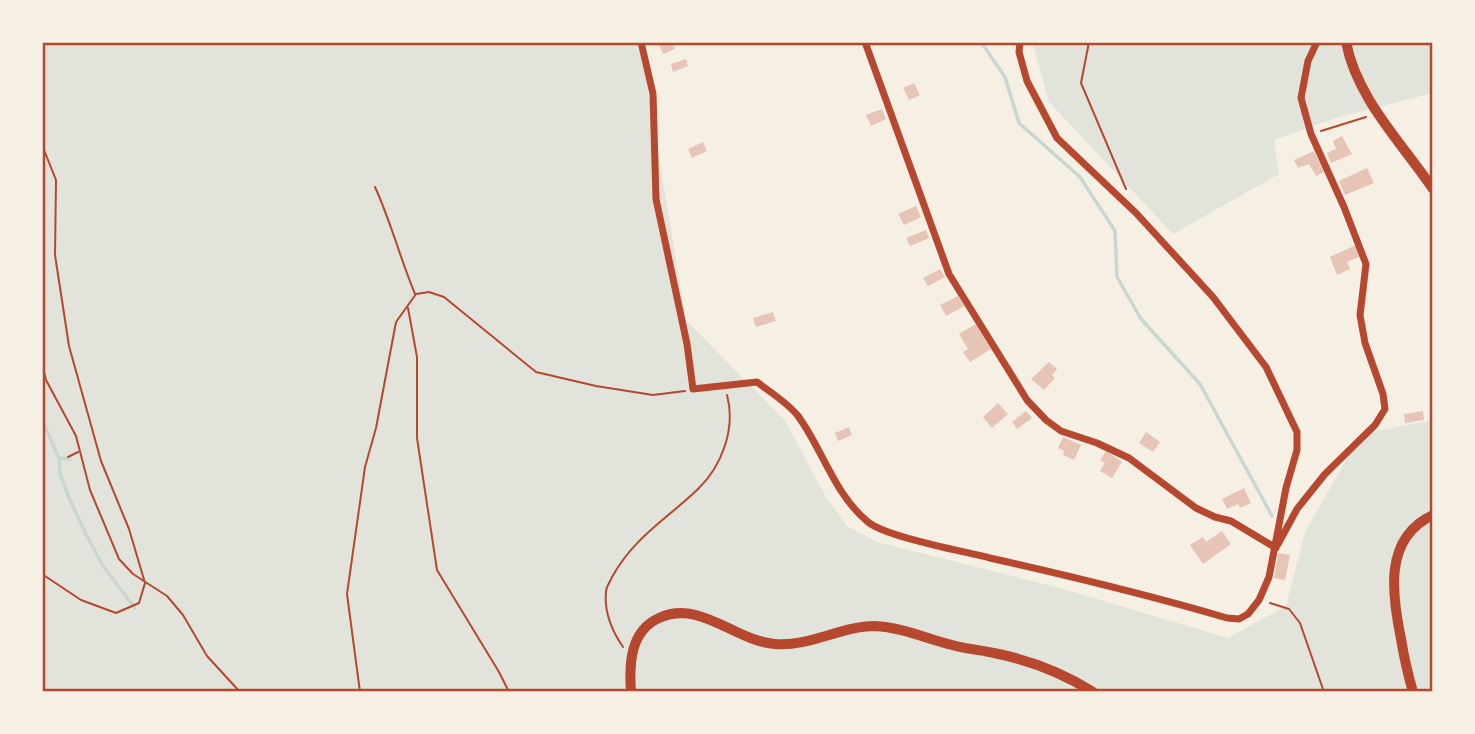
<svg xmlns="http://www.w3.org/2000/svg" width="1475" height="734" viewBox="0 0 1475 734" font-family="'Alegreya Sans',sans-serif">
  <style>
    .green { fill: #e2e4dc }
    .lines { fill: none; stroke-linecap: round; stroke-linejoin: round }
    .stream { stroke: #c9d6d2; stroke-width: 3.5 }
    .building { fill: #e6c5b7 }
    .path { stroke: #b5482f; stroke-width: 2 }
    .minor { stroke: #b5482f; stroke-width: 7 }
    .secondary { stroke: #b5482f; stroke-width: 10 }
    .neatline { fill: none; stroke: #b5482f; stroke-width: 2.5 }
  </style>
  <rect width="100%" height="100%" fill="#f6efe4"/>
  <path class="green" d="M42,42h598l46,278 100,102 40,75 21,29 30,16 190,48 161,48 58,-32 19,-74 56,-98 72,-14v272h-1391z
    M1032,42h401v51l-97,25 -62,22 5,34 -106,60 -124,-132z"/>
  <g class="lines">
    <path class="stream" d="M981,42l24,35 14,46 61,54 35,54 2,46 24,42 59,65 72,132
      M42,420l17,38 1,16 10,26 16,34 17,32 32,42
      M59,458l11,1"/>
  </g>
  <path class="building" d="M658,42h15l2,7 -12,5z
    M686,59l2,7 -15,6 -2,-8z
    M914,83l6,12 -11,5 -6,-12z
    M882,109l4,10 -15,7 -5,-11z
    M1342,136l10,18 -21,9 -4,-10 9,-4 -3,-8z
    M703,142l4,9 -15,7 -4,-9z
    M1314,151l10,21 -8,4 -7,-12 -11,4 -4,-8z
    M1367,168l7,15 -29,12 -6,-14z
    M916,206l5,11 -17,8 -6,-11z
    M926,230l3,8 -19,8 -4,-8z
    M1356,245l5,11 -14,6 3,7 -13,6 -7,-18z
    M940,269l5,8 -17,9 -5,-8z
    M958,296l6,10 -18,10 -6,-11z
    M773,312l3,9 -20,6 -3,-9z
    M976,324l15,25 -21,13 -7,-10 5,-3 -9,-15z
    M1049,362l8,7 -5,6 3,3 -11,12 -13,-11z
    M998,403l10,11 -16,14 -9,-11z
    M1026,411l6,7 -15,11 -5,-7z
    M1423,411l1,9 -19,3 -1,-9z
    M849,427l3,8 -14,6 -3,-8z
    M1146,432l14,10 -7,10 -14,-9z
    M1063,437l18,8 -7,15 -11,-5 1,-4 -6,-3z
    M1106,451l16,11 -10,16 -12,-7 5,-8 -5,-3z
    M1244,488l7,15 -11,5 -2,-4 -11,5 -5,-10z
    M1222,531l9,13 -28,20 -13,-19 13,-8 3,5z
    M1278,553l12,2 -5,25 -11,-2z"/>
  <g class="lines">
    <path class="path" d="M1089,42l-8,41 45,106
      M1321,131l45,-14
      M42,145l14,35 -1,75 14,91 32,115 28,68 16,54 -6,20 -23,10 -35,-13 -39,-26
      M375,187c16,35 25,71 40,107
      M408,308l9,49v81l20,132 62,102 10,20
      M42,364l4,16 30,56 14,54 29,69 14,15 34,22 16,19 24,41 33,36
      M68,457l10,-5
      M1270,603l19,6 11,14 24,69
      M623,647c-11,-16 -19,-35 -17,-55 0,-5 4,-10 6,-15 22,-40 55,-58 86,-88 24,-23 38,-61 29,-94
      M360,692l-13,-98 18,-127 11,-39 20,-106 20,-28 13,-2 15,5 92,75 60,14 57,9 32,-4"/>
    <path class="minor" d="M641,42l12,52 3,105 31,145 6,45 64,-7c13,10 31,21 41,34 25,34 36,78 70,106 18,15 95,29 122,36 80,18 159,37 237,60l12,1 9,-5 11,-14 10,-23 17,-89 11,-38v-18l-31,-65 -53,-70 -77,-84 -79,-75 -30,-57 -8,-29 1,-10
      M865,42l84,232 78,126 19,20 15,11 36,12 32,15 67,50 19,9 16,4 45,27
      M1278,544l19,-35 28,-35 50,-49 10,-16 -2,-15 -18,-51 -5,-28 6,-51 -22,-57 -33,-73 -10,-36 7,-37 9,-19"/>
    <path class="secondary" d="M1346,42c11,57 56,101 87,147
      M631,692c-2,-28 -1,-61 28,-74 41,-19 76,23 116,26 34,3 66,-18 100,-18 25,1 53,13 77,19 14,4 29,5 42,8 35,7 69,20 99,39
      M1413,692c-5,-17 -9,-35 -12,-53 -9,-44 -18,-101 32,-124"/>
  </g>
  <rect width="1475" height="734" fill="none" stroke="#f6efe4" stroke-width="88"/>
  <rect x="44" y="44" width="1387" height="646" class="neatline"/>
</svg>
